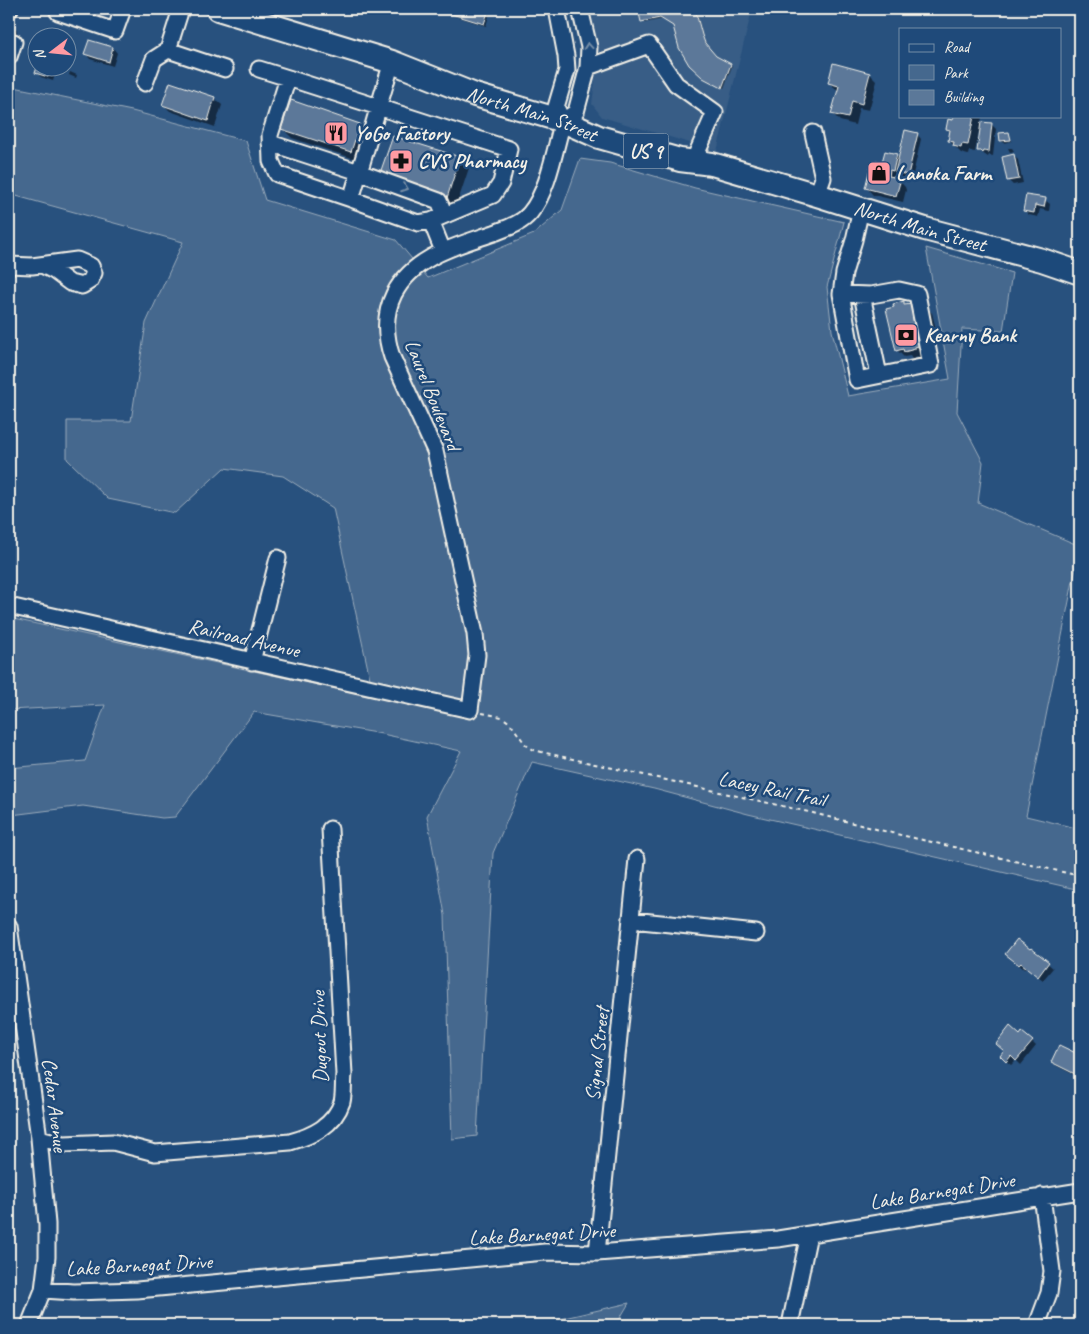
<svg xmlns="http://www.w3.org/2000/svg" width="1089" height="1334" viewBox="0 0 1089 1334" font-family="Caveat,sans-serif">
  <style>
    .built { fill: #375d86 }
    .green { fill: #45688e; stroke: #9cacbb }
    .shadow { fill: #0007 }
    .building { fill: #5b7899; stroke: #f4f1e8 }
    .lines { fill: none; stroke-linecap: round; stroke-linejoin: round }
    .minor-casing { stroke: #f4f1e8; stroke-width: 19 }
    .highway-casing { stroke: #f4f1e8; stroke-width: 26 }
    .path { stroke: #f4f1e8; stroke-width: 2; stroke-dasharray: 4 4; stroke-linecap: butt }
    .minor { stroke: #1f4a7a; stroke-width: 15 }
    .highway { stroke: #1f4a7a; stroke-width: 22 }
    .oneway { stroke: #748da6 }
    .labels { text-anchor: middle; stroke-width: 5; stroke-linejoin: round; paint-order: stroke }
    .shield { fill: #1f4a7a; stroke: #b4bfc7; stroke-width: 1 }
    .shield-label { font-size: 20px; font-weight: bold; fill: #f4f1e8 }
    .street-label { font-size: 21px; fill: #f4f1e8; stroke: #1f4a7a }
    .poi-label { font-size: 21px; font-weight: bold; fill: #f4f1e8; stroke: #1f4a7a; text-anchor: start }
  </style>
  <rect width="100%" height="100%" fill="#28517e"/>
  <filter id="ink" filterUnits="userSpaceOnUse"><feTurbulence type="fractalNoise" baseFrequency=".02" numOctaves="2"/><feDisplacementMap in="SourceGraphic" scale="10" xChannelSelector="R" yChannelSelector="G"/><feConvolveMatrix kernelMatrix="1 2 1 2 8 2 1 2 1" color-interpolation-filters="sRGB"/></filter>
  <g filter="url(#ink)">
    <path class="built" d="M590,9h165l-3,1 -35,141 -115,-34 -10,-13 7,-54z"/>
    <path class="green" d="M9,86l123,25 114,30 19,59 131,40 32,38 106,-44 28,-24 18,-51 30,4 85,25 149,34 -17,65 5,44 16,65 102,-17 -24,-131 86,25 -9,58 -41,-2 -5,83 26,50 -5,41 102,43 -54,270 54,13v61l-332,-76 -94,-25 -122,-27 -39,91 -16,283 -25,3 -7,-224 -18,-99 34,-65 -79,-17 -128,-22 -79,105 -13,1 -79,-12 -72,9 -2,-47 76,-7 20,-56 -96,5v-92l365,79 -41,-189 -50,-32 -59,-8 -49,45 -67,-14 -41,-40v-38h64l15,-98 37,-81 -174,-48z
      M629,1303l-13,22h-82z"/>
    <path class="shadow" d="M434,9h57l-5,17z
      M639,9h57l7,29 4,8 9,11 16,9 -8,22 -17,-8 -33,-54 -11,-7 -19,4z
      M9,23l8,8 -8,25z
      M113,48l4,5 -4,13 -23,-7 -4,-5z
      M38,68h19l-4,13 -12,-4 -5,-5z
      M70,72l7,3 -1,3 -7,-3z
      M870,74l7,7 -8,29 -10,-2 -4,17 -15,-4 -7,-7 6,-23 -10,-8z
      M214,98l8,7 -7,22 -45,-16 -7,-7z
      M292,102l68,23 9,10 -8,26 -69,-23 -10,-10z
      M955,116h27l-1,7 11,2 4,4 -3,27 -4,-1 -1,2 -10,-7 3,-18 -2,-1 -4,21 -6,-1 -1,4 -7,-2 -7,-7 -5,-6 2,-7 -4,-4 7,-7z
      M1009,133l3,8 -9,2 -1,-2z
      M917,134l4,5 -9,40 -17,-3 10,11 1,3 -3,12 -30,-7 -7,-8 10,-20 20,-11 3,2z
      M393,138l67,20 9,10 -13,39 -66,-22z
      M1008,148h4l2,3 -4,1z
      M1014,156l4,4 5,23 -10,2 -5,-5z
      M1045,200l5,4 -1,7 -9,-2 -2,8 -9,-2 -5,-5z
      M903,303l4,3h18l7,7 4,16 -12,3 5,20 -8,2 1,2 -10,3 -2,-3 -6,1 -7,-7 -2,-42z
      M1031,949l22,19 -10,12 -17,-13 -2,2 -13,-10z
      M1020,1036l12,6 4,4 -15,19 -5,-5 -5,5 -5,-4z
      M1060,1047l20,10v21l-23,-12 -5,-4z"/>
    <path class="building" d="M435,9h54l-5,15z
      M638,9h57l7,26 3,8 11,13 15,8 -9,24 -19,-10 -14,-13 -10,-17 -6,-22 -13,-8 -19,4z
      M89,40l24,7 -4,15 -25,-8z
      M833,63l37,10 -8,31 -10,-3 -4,17 -17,-4 8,-28 -11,-3z
      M38,65v3h14l-4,9 -13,-4z
      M170,82l45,15 -7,24 -46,-16z
      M291,100l69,24 -9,28 -70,-23z
      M954,116h20l-6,29 -6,-1 -1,4 -8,-2 1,-4 -6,-1 2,-11 -4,-1 2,-10 5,1z
      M981,122l11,1 -3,29 -5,-1 -1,2 -2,-2h-4z
      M905,130l13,3 -10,42 -13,-3z
      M1009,132l2,8 -11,1 -1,-8z
      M393,136l67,21 -13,41 -68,-22z
      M885,151l12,3 -4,17 -3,-1 -1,6 10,2 -1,4h2l-4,14 -31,-8 6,-24 4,1 1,-5 6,2z
      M1014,154l5,25 -12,2 -5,-24z
      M1026,195l20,3 -2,9 -9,-2 -1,8 -11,-2z
      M904,301v4l8,-1 10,41 -7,2v2l-11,3 -1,-3 -7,2 -10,-42 8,-2 -1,-3z
      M1017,939l13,10 1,-1 18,14 -11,15 -17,-14 -2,2 -14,-11z
      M1010,1026l10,9 2,-3 11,9 -17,20 -5,-5 -5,6 -6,-6 4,-5 -8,-7z
      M1059,1045l21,10 -1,21 -28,-14z"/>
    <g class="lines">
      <g class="minor-casing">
        <path id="minor" d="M59,9l-1,3 57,19 8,-22
          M9,10l1,-1
          M168,50l57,19
          M9,57l5,-15
          M588,67l61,-22 27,39 39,28 -22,50
          M259,69l29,9
          M145,83l9,-24 14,-9 13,-41
          M563,121l13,-9 12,-45 1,-20 -9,-38
          M813,133l10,45 -6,17
          M270,143l89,29 80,29 6,14
          M351,199l-74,-25 -6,-13 -1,-26 18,-57 221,71 -8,34 -8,12 -62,26 -13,2 -67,-24c14,-45 27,-91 41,-137
          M431,221l12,30
          M9,265l23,1 45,-6 14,6 3,7 -4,8 -8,5 -12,-3 -16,-12 -12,-6
          M841,294l30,1 28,-5 18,4 14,71 -74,15 -16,-86 3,-21 10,-33 7,-31
          M862,295l17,80
          M9,606l461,104 7,-55 -2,-21 -40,-183 -43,-94c-7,-21 -8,-43 2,-63 20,-38 62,-48 100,-61 13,-5 27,-9 36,-20 18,-21 25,-65 33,-92l-7,-14 11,-37 -1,-14 -9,-47
          M252,662l26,-104
          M632,920l124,13
          M9,926l30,212 8,86v33l-4,33 -14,35
          M39,1138l25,6 49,-2 42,11 135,-11c22,-6 44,-16 52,-40 2,-8 1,-19 2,-28l-14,-245
          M597,1253l40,-394
          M43,1290l31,2 63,-2 408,-38 52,1 181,-14 302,-48
          M790,1325l19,-91
          M1037,1325l12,-32 3,-22 -10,-75"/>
      </g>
      <g class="highway-casing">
        <g id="highway">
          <path id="s1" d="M218,9l174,53 83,33 88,26 36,16 81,23 32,4 105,31 108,34 117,31 38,13"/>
        </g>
      </g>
      <path class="path" d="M482,713l20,4 8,6 16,22 8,5 12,3 267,60 79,20 188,43"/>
      <use href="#minor" class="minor"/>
      <use href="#highway" class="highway"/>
    </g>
    <defs><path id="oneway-chevron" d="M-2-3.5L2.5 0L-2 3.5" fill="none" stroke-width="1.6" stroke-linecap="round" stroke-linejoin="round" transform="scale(1.25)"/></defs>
    <g class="oneway">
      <use href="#oneway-chevron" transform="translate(588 46) rotate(-95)"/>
      <use href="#oneway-chevron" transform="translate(405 188) rotate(20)"/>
    </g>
  </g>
  <defs>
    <g id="restaurant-square" transform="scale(1.25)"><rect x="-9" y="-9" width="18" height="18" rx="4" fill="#ff9aa2" stroke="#1f4a7a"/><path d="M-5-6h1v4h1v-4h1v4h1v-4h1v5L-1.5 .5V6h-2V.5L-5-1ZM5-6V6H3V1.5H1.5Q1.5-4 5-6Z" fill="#111"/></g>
    <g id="pharmacy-square" transform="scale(1.25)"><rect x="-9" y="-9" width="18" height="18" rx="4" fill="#ff9aa2" stroke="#1f4a7a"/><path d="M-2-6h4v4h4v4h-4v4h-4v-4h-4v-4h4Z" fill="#111"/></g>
    <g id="shop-square" transform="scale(1.25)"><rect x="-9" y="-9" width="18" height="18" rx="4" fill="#ff9aa2" stroke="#1f4a7a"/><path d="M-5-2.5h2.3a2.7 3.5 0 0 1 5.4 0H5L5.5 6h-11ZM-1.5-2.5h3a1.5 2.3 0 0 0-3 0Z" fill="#111"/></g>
    <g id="bank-square" transform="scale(1.25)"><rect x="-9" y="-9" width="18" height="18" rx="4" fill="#ff9aa2" stroke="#1f4a7a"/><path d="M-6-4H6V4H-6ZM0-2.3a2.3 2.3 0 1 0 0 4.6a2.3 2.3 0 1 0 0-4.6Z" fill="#111"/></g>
  </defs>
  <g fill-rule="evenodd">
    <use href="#restaurant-square" x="336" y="133"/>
    <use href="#pharmacy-square" x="401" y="161"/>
    <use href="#shop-square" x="879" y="173"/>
    <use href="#bank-square" x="906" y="335"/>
  </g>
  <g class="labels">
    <rect class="shield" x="623.5" y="133.5" width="45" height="35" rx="4"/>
    <g class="shield-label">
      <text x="646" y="158">US 9</text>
    </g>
    <g class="street-label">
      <text dy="7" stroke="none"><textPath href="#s1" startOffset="331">North Main Street</textPath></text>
      <text dy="7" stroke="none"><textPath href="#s1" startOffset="736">North Main Street</textPath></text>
      <text transform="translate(433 395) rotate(68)" y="7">Laurel Boulevard</text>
      <text transform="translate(244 638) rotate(13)" y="7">Railroad Avenue</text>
      <text transform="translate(772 789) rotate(12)" y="7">Lacey Rail Trail</text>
      <text transform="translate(319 1037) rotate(-92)" y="7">Dugout Drive</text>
      <text transform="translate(597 1054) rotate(-84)" y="7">Signal Street</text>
      <text transform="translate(55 1105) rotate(83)" y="7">Cedar Avenue</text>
      <text transform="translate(942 1191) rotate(-9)" y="7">Lake Barnegat Drive</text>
      <text transform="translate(542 1234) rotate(-3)" y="7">Lake Barnegat Drive</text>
      <text transform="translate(139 1265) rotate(-3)" y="7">Lake Barnegat Drive</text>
    </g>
    <g class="poi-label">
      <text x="354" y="140">YoGo Factory</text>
      <text x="418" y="168">CVS Pharmacy</text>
      <text x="896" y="180">Lanoka Farm</text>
      <text x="924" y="342">Kearny Bank</text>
    </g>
  </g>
  <rect width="1089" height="1334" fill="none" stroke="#1f4a7a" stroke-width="30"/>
  <rect x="15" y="15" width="1059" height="1304" fill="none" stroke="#f4f1e8" stroke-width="2" filter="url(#ink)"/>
  <rect x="899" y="28" width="162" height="90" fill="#1f4a7a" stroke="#748da6"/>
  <rect x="909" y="44" width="25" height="8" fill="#1f4a7a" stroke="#748da6"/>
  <text x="944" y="52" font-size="15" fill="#f4f1e8">Road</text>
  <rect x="909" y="65" width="25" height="15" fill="#45688e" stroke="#748da6"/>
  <text x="944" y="78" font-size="15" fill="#f4f1e8">Park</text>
  <rect x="909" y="90" width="25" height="15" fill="#5b7899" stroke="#748da6"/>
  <text x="944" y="102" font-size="15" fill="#f4f1e8">Building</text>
  <g transform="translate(52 52) rotate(254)"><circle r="24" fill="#1f4a7a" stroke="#748da6"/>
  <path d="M0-4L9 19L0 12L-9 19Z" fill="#ff9aa2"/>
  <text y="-8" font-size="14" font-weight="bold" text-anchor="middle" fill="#f4f1e8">N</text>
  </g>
</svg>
